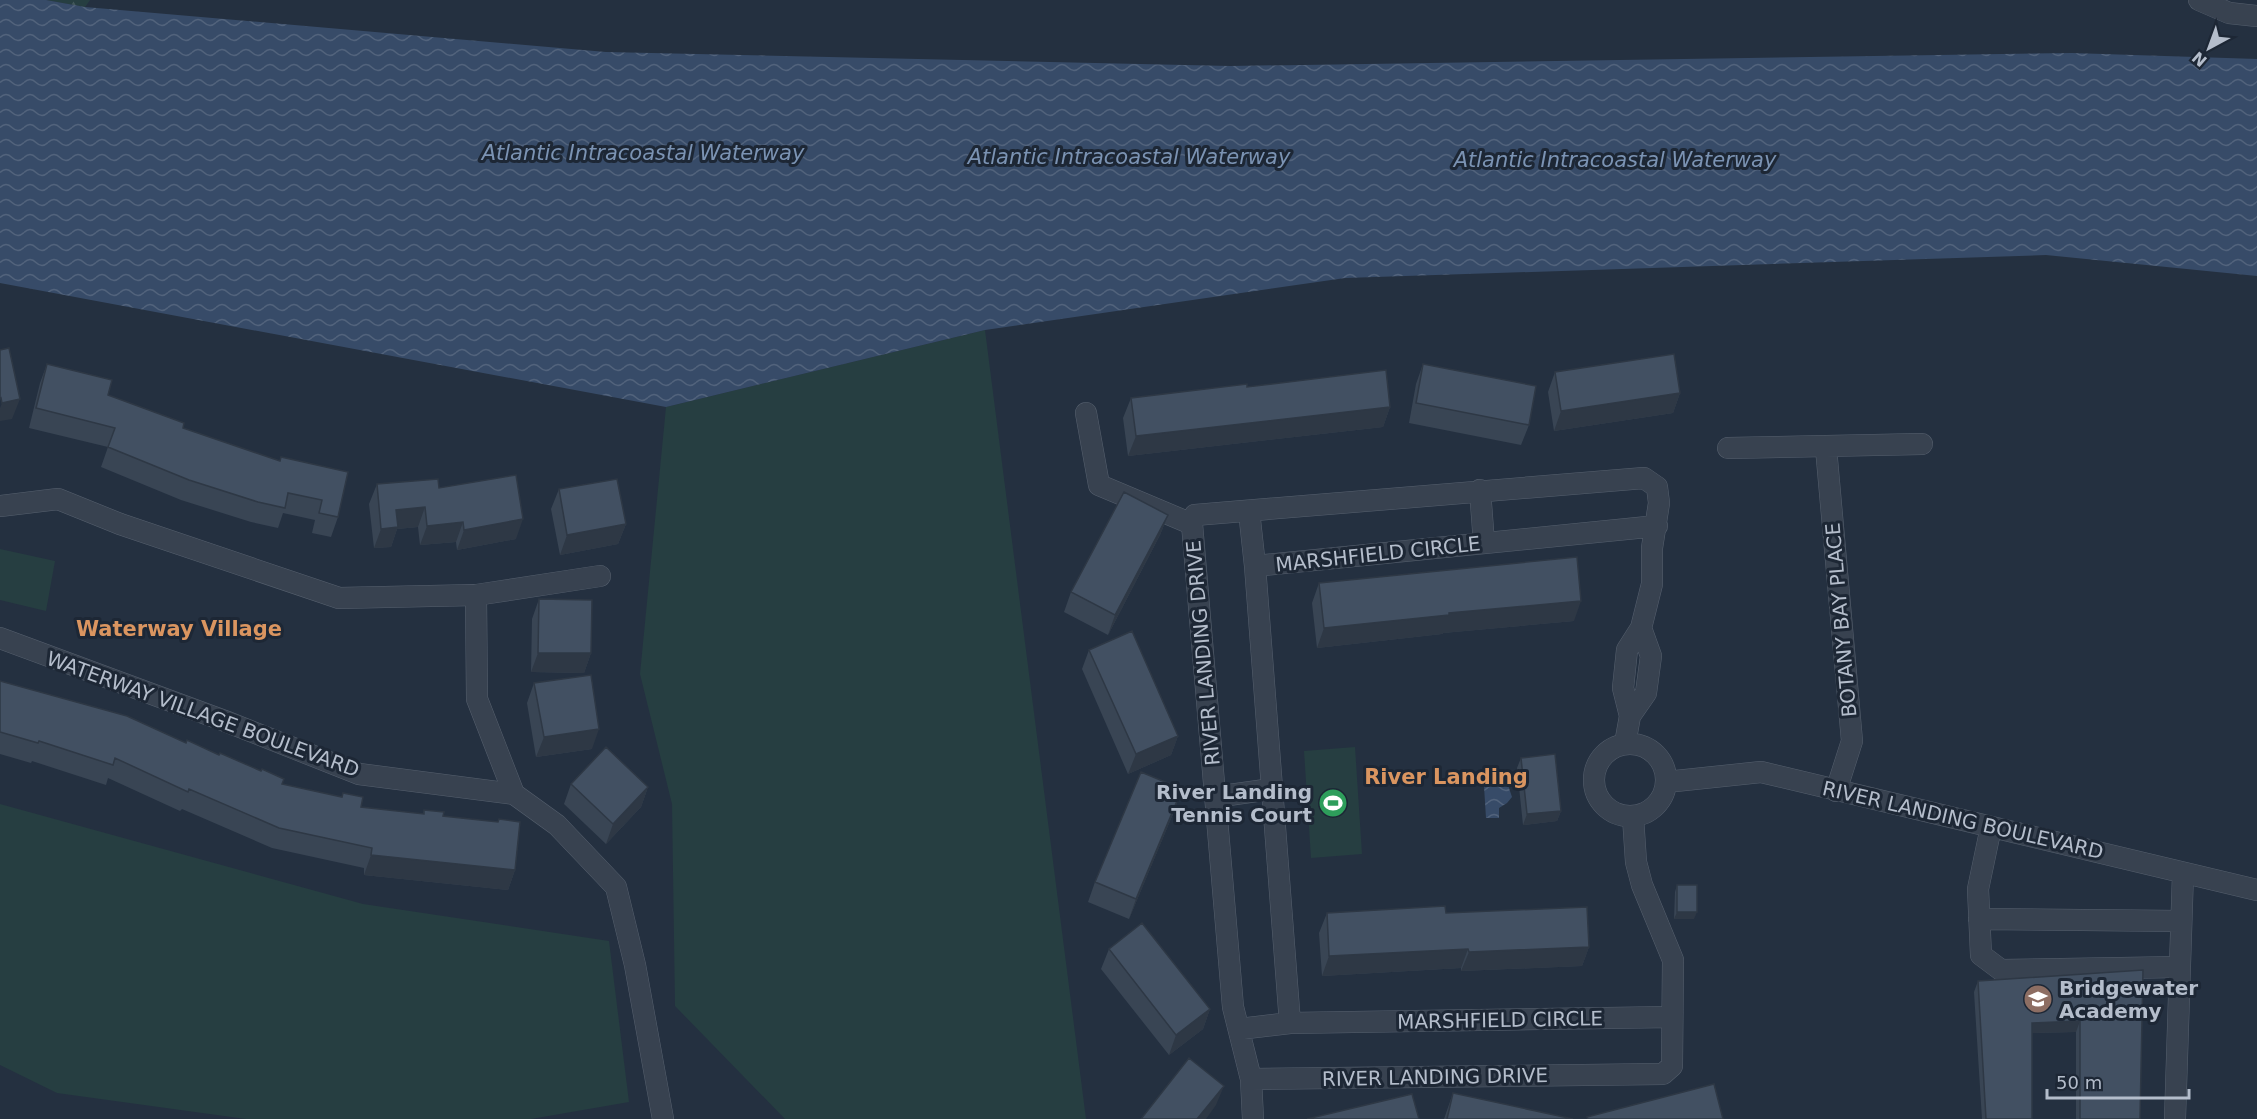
<svg xmlns="http://www.w3.org/2000/svg" width="2257" height="1119" viewBox="0 0 2257 1119" font-family="'DejaVu Sans',sans-serif">
  <style>
    .green { fill: #263e41 }
    .forest { fill: url(#forest-firs) }
    .water { fill: url(#water-waves) }
    .lines { fill: none; stroke-linecap: round; stroke-linejoin: round }
    .minor-casing { stroke: #56606e; stroke-width: 22 }
    .minor { stroke: #384250; stroke-width: 21 }
    .wall { fill: #394554 }
    .shaded-wall { fill: #2e3845 }
    .building { fill: #425062; stroke: #2e3845; stroke-width: 1.5 }
    .labels { text-anchor: middle; stroke-width: 6; stroke-linejoin: round; paint-order: stroke }
    .street-label { font-size: 20px; fill: #b4bdcb; stroke: #1d2735 }
    .poi-label { font-size: 20px; font-weight: bold; fill: #b4bdcb; stroke: #1d2735; text-anchor: end }
    .water-label { font-size: 21px; font-style: italic; fill: #7b93b3; stroke: #1d2735 }
    .neighbourhood-label { font-size: 21px; font-weight: bold; fill: #da9560; stroke: #1d2735 }
  </style>
  <defs>
    <pattern id="forest-firs" width="22" height="20" patternUnits="userSpaceOnUse" patternTransform="scale(1.5)"><rect width="22" height="20" fill="#263e41"/><path d="M5 1l3.5 6h-7zM16 11l3.5 6h-7z" fill="#43585b"/></pattern>
    <pattern id="water-waves" width="16" height="10" patternUnits="userSpaceOnUse" patternTransform="scale(1.5)"><rect width="16" height="10" fill="#374b68"/><path d="M0 5q4-4 8 0t8 0" fill="none" stroke="#52637c"/></pattern>
  </defs>
  <rect width="100%" height="100%" fill="#243040"/>
  <path class="green" d="M985,330l101,789h-301l-110,-113 -3,-202 -32,-130 26,-267z
    M0,549l55,12 -9,50 -46,-11z
    M1355,747l7,107 -51,4 -7,-107z
    M0,804l363,100 246,37 20,161 -98,17h-285l-189,-26 -57,-28z"/>
  <path class="forest" d="M46,0h44l-5,7z"/>
  <path class="water" d="M0,0h46l39,7 521,45 624,14 842,-13 185,6v217l-211,-21 -701,23 -360,52 -319,77 -666,-124z
    M1496,769l1,10 11,6 4,12 -5,6 -8,5v10h-13l-3,-48z"/>
  <g class="lines">
    <g class="minor-casing">
      <path id="minor" d="M2199,0l30,13 28,3
        M1086,413l13,72 93,39
        M1728,448l194,-4
        M1826,448l26,293 -16,50
        M1480,490l4,53
        M0,506l58,-7 62,25 219,74 137,-3 1,104 37,95
        M1249,511l6,55
        M1657,526l-402,40 35,457 382,-6
        M476,595l124,-19
        M0,638l225,83 134,53 155,20 43,31 59,62 19,78 28,154
        M1630,716l16,-23 5,-37 -10,-28
        M1594 780a36 36 0 1 1 72 0a36 36 0 1 1-72 0Z
        M1625,744l5,-28 -7,-28 4,-38 14,-22 11,-44v-36l7,-45 -2,-16 -13,-9 -449,37 -3,9 41,483 18,72 412,-5 9,-8 1,-106 -31,-75 -6,-23 -3,-45
        M1666,782l95,-10 496,118
        M1215,797l57,-8
        M1991,827l-13,62 3,66 20,15 179,-3
        M1979,919l202,2
        M1239,1029l51,-6
        M1251,1079l2,40
        M2175,1119l8,-246"/>
    </g>
    <use href="#minor" class="minor"/>
  </g>
  <path class="wall" d="M47,364l61,31 75,33 97,33 1,-4 57,60 -7,20 -19,-4 3,-13 -32,-7 -5,15 -27,-6 -70,-22 -80,-33 7,-20 -79,-19 11,-45z
    M1423,364l106,61 -8,20 -112,-22 7,-39z
    M1555,372l125,21 -7,20 -119,18 -6,-39z
    M1247,387l143,20 -7,20 -255,29 -5,-38 8,-20z
    M377,484l62,4 77,51 -59,11 -1,-8 -36,3 -2,-18 -21,2 -6,18 -17,1 -5,-44z
    M559,489l67,35 -8,20 -58,11 -9,-46z
    M1168,515l-8,20 -52,100 -44,-23 7,-20z
    M1319,583l255,38 -131,12 -1,1 -125,14 -5,-45z
    M539,599l52,54 -7,20 -53,-1 1,-53z
    M1089,650l89,86 -7,19 -43,19 -46,-105z
    M0,681l186,62 97,41 59,13 1,-4 18,14 62,7 1,-4 19,6 55,6 1,-3 16,51 -7,20 -144,-15v-7l-92,-20 -90,-39 -2,2 -72,-33 -2,7 -74,-24 -1,2 -31,-9z
    M534,683l58,66 -56,8 -9,-54z
    M1521,758l40,53 -4,10 -34,4 -6,-57z
    M571,784l77,3 -7,20 -35,37 -42,-40z
    M1175,809l-46,110 -41,-17 7,-20z
    M1677,885l17,34h-20l1,-27z
    M1327,913h119l143,34 -7,19 -121,5v-3l-139,8 -3,-43z
    M1109,949l101,60 -7,20 -34,26 -68,-86z
    M2143,970l-3,149h-64v-87l-44,1v86h-50l-8,-127 4,-11z
    M1453,1093l120,26h-129z"/>
  <path class="shaded-wall" d="M1680,393l-7,20 -119,18 7,-20z
    M20,399l-8,20 -12,2v-13l2,-5z
    M1390,407l-7,20 -255,29 8,-20z
    M425,507l-7,20 -21,2 -6,18 -17,1 7,-19 15,-19z
    M1168,515l-8,20 -52,100 7,-20z
    M523,519l-7,20 -59,11 7,-20z
    M463,522l-7,20 -36,3 7,-19z
    M626,524l-8,20 -58,11 7,-20z
    M1581,601l-7,20 -131,12 -1,1 -125,14 7,-20 125,-15z
    M538,653h53l-7,20 -53,-1z
    M599,729l-7,20 -56,8 8,-20z
    M1178,736l-7,19 -43,19 8,-20z
    M648,787l-7,20 -35,37 7,-20z
    M1182,789l-7,20 -46,110 7,-20z
    M1561,811l-4,10 -34,4 4,-11z
    M371,855l144,15 -7,20 -144,-15z
    M1677,912h20l-3,7h-20z
    M1589,947l-7,19 -121,5 8,-19z
    M1468,949l-7,19 -139,8 7,-20z
    M1210,1009l-7,20 -34,26 7,-20z
    M2080,1021l-4,11 -48,1 4,-10z
    M1224,1086l-8,19 -10,14h-9z"/>
  <path class="building" d="M9,348l11,51 -18,4 -1,-5 -1,1v-49z
    M1674,354l6,39 -119,18 -6,-39z
    M47,364l65,16 -4,15 76,28 -1,5 97,33 1,-4 67,15 -10,45 -19,-4 3,-13 -34,-7 -3,15 -27,-6 -69,-22 -81,-33 7,-19 -79,-20z
    M1423,364l113,22 -7,39 -113,-22z
    M1386,370l4,37 -254,29 -5,-38 116,-14v3z
    M516,475l7,44 -59,11 -1,-8 -36,4 -2,-19 -29,3 2,17 -17,2 -4,-45 61,-5 1,9z
    M617,479l9,45 -59,11 -8,-46z
    M1124,492l44,23 -53,100 -44,-23z
    M1577,557l4,44 -132,12v2l-125,13 -5,-45z
    M539,599l53,1 -1,53h-53z
    M1132,631l46,105 -42,18 -47,-104z
    M591,675l8,54 -55,8 -10,-54z
    M0,681l127,35 59,27 1,-3 32,15 1,-2 41,18 1,-2 22,10 -2,5 60,13 1,-4 20,4 -2,10 63,7v-4l20,2 -1,4 55,6 1,-3 21,3 -5,48 -144,-15 1,-7 -93,-20 -90,-39 -1,3 -73,-34 -2,7 -74,-24 -1,2 -38,-11z
    M606,747l42,40 -35,37 -42,-40z
    M1555,754l6,57 -34,3 -6,-56z
    M1141,772l41,17 -46,110 -41,-17z
    M1677,885h20v27h-20z
    M1445,906l1,7 141,-6 2,40 -120,5 -1,-3 -139,7 -2,-43z
    M1142,923l68,86 -34,26 -67,-86z
    M2143,970l-3,149h-60v-98l-48,2v96h-46l-8,-138z
    M1189,1058l35,28 -27,33h-56z
    M1714,1084l9,35h-135l-1,-2z
    M1453,1093l120,26h-126z
    M1412,1094l7,25h-112z"/>
  <defs>
    <g id="stadium-disc" transform="scale(1.5)"><circle r="9.5" fill="#2e9e5b" stroke="#1d2735"/><path d="M0-5a6.5 5 0 1 0 0 10a6.5 5 0 1 0 0-10ZM-3.5-1.8h7v3.6h-7Z" fill="#fff"/></g>
    <g id="school-disc" transform="scale(1.5)"><circle r="9.5" fill="#8d6e63" stroke="#1d2735"/><path d="M0-5L7-2L0 1L-7-2ZM-4 1L0 2.5L4 1V4Q0 6-4 4Z" fill="#fff"/></g>
  </defs>
  <g fill-rule="evenodd">
    <use href="#stadium-disc" x="1333" y="803"/>
    <use href="#school-disc" x="2038" y="999"/>
  </g>
  <g class="labels">
    <g class="street-label">
      <text transform="translate(1378 554) rotate(-6)" y="7">MARSHFIELD CIRCLE</text>
      <text transform="translate(1841 620) rotate(-95)" y="7">BOTANY BAY PLACE</text>
      <text transform="translate(1203 653) rotate(-95)" y="7">RIVER LANDING DRIVE</text>
      <text transform="translate(203 714) rotate(20)" y="7">WATERWAY VILLAGE BOULEVARD</text>
      <text transform="translate(1963 820) rotate(13)" y="7">RIVER LANDING BOULEVARD</text>
      <text transform="translate(1500 1020) rotate(-1)" y="7">MARSHFIELD CIRCLE</text>
      <text transform="translate(1435 1077) rotate(-1)" y="7">RIVER LANDING DRIVE</text>
    </g>
    <g class="poi-label">
      <text x="1312" y="799">River Landing<tspan x="1312" dy="23">Tennis Court</tspan></text>
      <text x="2059" y="995" text-anchor="start">Bridgewater<tspan x="2059" dy="23">Academy</tspan></text>
    </g>
    <g class="water-label">
      <text x="643" y="160">Atlantic Intracoastal Waterway</text>
      <text x="1129" y="164">Atlantic Intracoastal Waterway</text>
      <text x="1615" y="167">Atlantic Intracoastal Waterway</text>
    </g>
    <g class="neighbourhood-label">
      <text x="179" y="636">Waterway Village</text>
      <text x="1446" y="784">River Landing</text>
    </g>
  </g>
  <g transform="translate(2209 48) rotate(221)" stroke="#1d2735" stroke-width="4.5" paint-order="stroke">
  <path d="M0-4.5L10 22L0 15L-10 22Z" fill="#b4bdcb"/>
  <text y="-9" font-size="16" font-weight="bold" text-anchor="middle" fill="#b4bdcb">N</text>
  </g>
  <path d="M2047 1089v9h142v-9" fill="none" stroke="#b4bdcb" stroke-width="3"/>
  <text x="2056" y="1089" font-size="18" fill="#b4bdcb" stroke="#1d2735" stroke-width="4.5" paint-order="stroke">50 m</text>
</svg>
